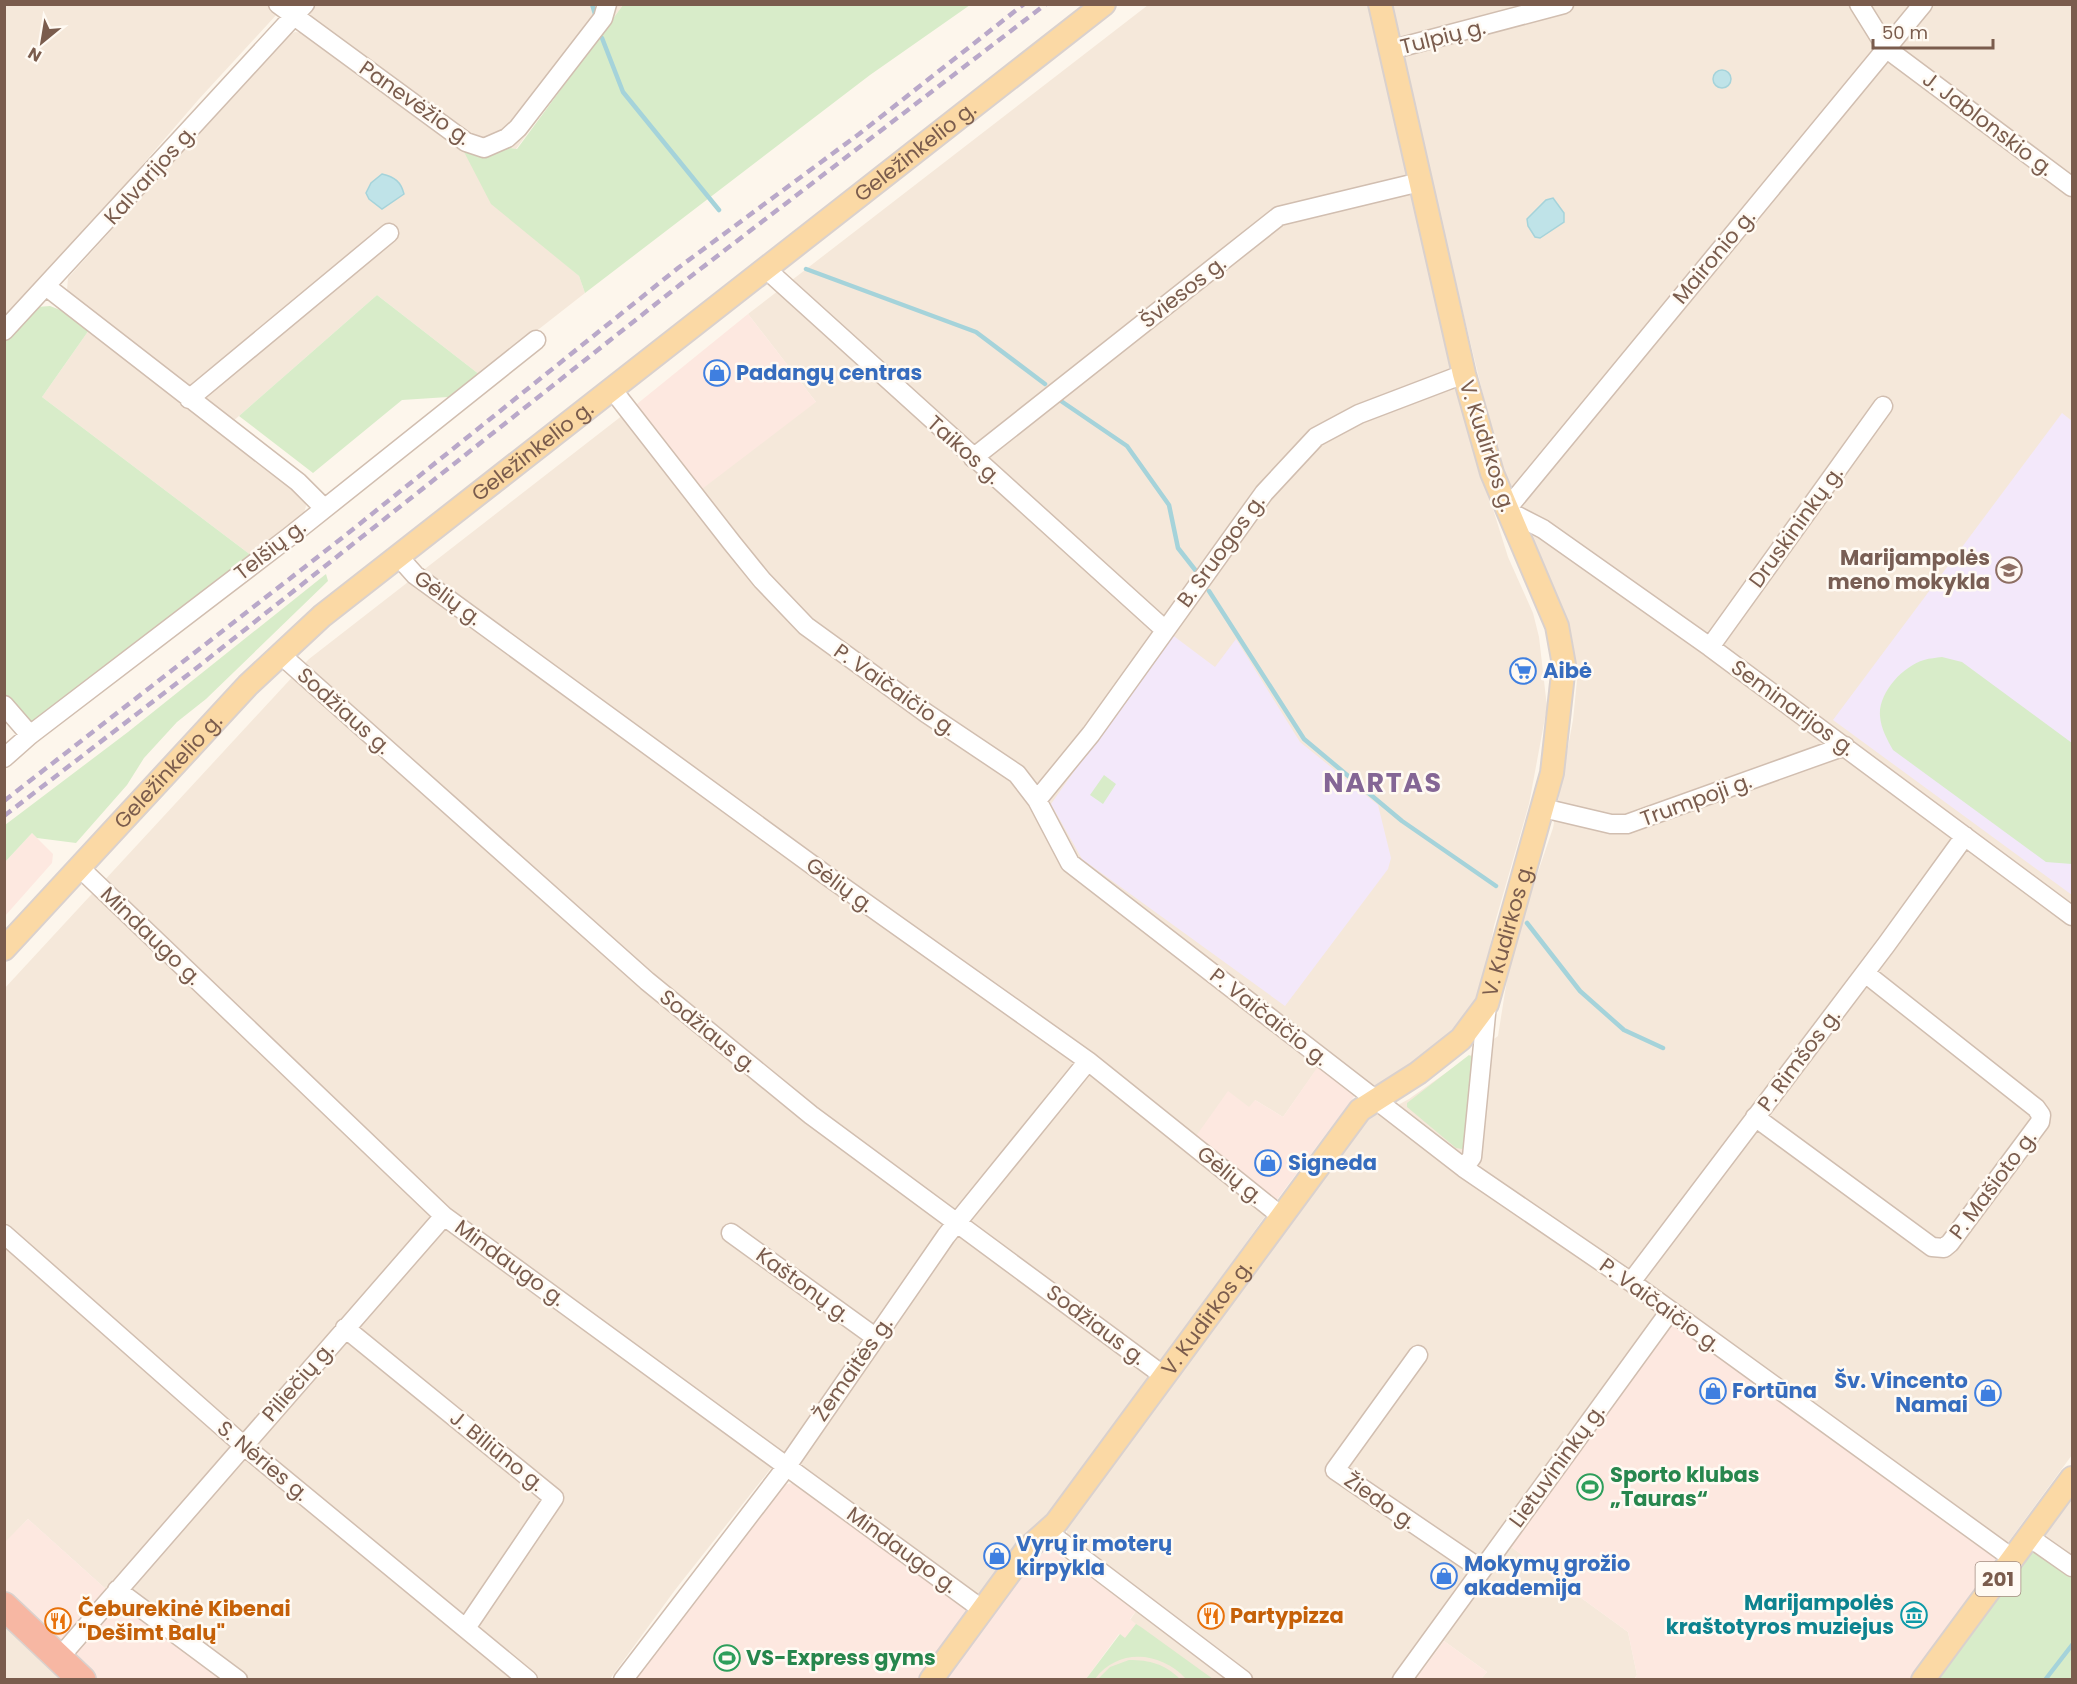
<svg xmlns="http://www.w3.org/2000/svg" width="2077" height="1684" viewBox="0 0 2077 1684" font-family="Poppins,sans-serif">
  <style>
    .residential { fill: #f5e8da }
    .commercial { fill: #fde8e0 }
    .education { fill: #f3e8fa }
    .green { fill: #d8ecc9 }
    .water { fill: #bfe3e8; stroke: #a5d3da; stroke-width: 1.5 }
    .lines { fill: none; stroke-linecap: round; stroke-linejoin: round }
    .stream { stroke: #a5d3da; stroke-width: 4.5 }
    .minor-casing { stroke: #d1beb0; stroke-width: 21 }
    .major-casing { stroke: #dad1cd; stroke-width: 26 }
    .highway-casing { stroke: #dad1cd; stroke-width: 30 }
    .minor { stroke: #fff; stroke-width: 18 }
    .major { stroke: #fbd9a5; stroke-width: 22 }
    .highway { stroke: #f7b7a3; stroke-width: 27 }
    .rail { stroke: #b9a8c9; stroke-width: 4.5; stroke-dasharray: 9 6; stroke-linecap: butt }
    .labels { text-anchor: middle; stroke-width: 5; stroke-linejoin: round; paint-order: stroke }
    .shield { fill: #fffaf3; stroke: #a28b7f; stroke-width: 1.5 }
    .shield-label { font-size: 20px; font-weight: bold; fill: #7a5c4d }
    .street-label { font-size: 21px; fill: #7a5c4d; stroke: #fffaf3 }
    .shop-label { font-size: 21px; font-weight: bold; fill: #366cbe; stroke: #fffaf3; text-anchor: start }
    .education-label { font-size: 21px; font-weight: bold; fill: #785e54; stroke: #fffaf3; text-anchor: end }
    .leisure-label { font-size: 21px; font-weight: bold; fill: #27864d; stroke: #fffaf3; text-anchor: start }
    .culture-label { font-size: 21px; font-weight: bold; fill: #0d838f; stroke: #fffaf3; text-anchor: end }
    .food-label { font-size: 21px; font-weight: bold; fill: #c56008; stroke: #fffaf3; text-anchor: start }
    .district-label { font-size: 27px; font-weight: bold; letter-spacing: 1.5px; fill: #846695; stroke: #fffaf3 }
  </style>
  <rect width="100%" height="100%" fill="#fdf6ec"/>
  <path class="residential" d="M266,4l12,9 -79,86 -167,194 -27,26v-314z
    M293,5h330l-107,144 -35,-5z
    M1148,5h221l104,440 35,112 25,56 6,24 8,70 -18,97 -35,122 -14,73 -23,36 -50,37 -51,22 -37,-28 -36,51 -28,-17 18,105 -222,311 -71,78h-8l-189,-141 -108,137 -65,89h-383l-109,-79 -90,-81 -23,24 -1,-554 305,-330 323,-251 184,-6 -68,-88z
    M1388,5h684v1450l-65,89 -504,-3 125,91 9,43 -3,4h-153l6,-7 -43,-31 -28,38h-330l49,-55 -5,-4 14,-21 -77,-62v-11l304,-410 12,-3 26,-14 89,-63 14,-88 41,-120 20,-108 4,-40 -9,-52 -67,-160z
    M295,32l10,1 157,115 82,98 35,30 6,17 -105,82 -103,-80 -146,128 -159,-122 -5,-11 1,-12 219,-242z
    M89,330l215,166 2,10 -3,10 -51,40 -210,-159z
    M2072,1478v89l-43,-30z
    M5,1616l66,63h-66z"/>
  <path class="commercial" d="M748,314l68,88 -118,90 -66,-84z
    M32,833l21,21 -1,9 -47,53v-54z
    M1319,1065l37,29 -83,111 -79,-66 34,-48 21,16 6,-7 28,17z
    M1670,1311l342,247 -89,121 -289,1 3,-5 -9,-43 -125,-91z
    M793,1483l177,127 -50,69 -287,1 150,-195z
    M28,1519l90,81 109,79h-132l-90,-85 -1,-51z
    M1048,1550l9,3 79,58 -6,8 6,5 -11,14 -6,-4 -33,45 -145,1 98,-129z
    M1444,1641l43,31 -6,7h-65z"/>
  <path class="education" d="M2062,413l10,8v474l-239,-175z
    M1171,634l44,33 21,-28 64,103 78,63 13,53 -3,11 -103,137 -203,-147 -31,-55z"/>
  <path class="green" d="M623,5h347l-100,70 -285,218 -6,-17 -88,-72 -29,-56 35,-2 20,3z
    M377,295l103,80 -32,22 -46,3 -89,73 -74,-57z
    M50,306l15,6 24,18 -47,67 210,159 -218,166 -7,-2 -22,-26 -1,-353 33,-34z
    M326,574l2,7 -122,118 -29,23 -33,36 -17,27 -51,58 -39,-5 -5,-5 -27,29v-37l123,-93z
    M1942,657l20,5 110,81v121l-26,-2 -153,-112c-6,-11 -12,-21 -13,-34 -2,-23 23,-50 44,-56 6,-2 12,-2 18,-3z
    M1104,775l12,9 -13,20 -13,-9z
    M1469,1055l7,4 -10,87 -4,3 -6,-1 -49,-41v-4z
    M2029,1537l43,30v112l-149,1z
    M1136,1624l5,3 72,52h-27c-26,-28 -68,-31 -91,0h-9l34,-45 5,4z
    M1129,1660c21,0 36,4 51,19h-82l12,-12z"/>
  <path class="water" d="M1713 79a9 9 0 1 1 18 0a9 9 0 1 1-18 0Z
    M382,174c13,3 19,8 22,20l-22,15 -13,-10 -3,-6 5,-10z
    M1553,198l11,15v9l-24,16 -5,-1 -7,-11 -1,-7 19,-19z"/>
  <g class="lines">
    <path class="stream" d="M592,4l3,10
      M602,38l21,54 96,118
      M806,269l170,63 69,52
      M1061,401l66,45 42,59 9,43 18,23
      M1209,591l95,148 98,82 94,65
      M1527,923l53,68 44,39 39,18
      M2045,1680l27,-35"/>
    <g class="minor-casing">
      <path id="minor" d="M278,4l188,138 18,6 23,-10 11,-10 85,-110 4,-14
        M1859,4l28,45 185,138
        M1923,4l-417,506 37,19 167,118 362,269
        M1390,50l174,-46
        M766,269l398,360
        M47,287l251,195 25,25
        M4,331l301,-327
        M612,389l120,154 30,37 44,46 120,87 91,61 20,26 33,63 394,305 167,114 381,276
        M189,399l200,-166
        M973,458l306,-242 141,-34
        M398,556l17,19 411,300 262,186 193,155
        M1710,647l173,-241
        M280,654l367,327 164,134 353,261
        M4,705l26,30
        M4,758l26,-23 259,-198 247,-197
        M1037,800l54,-66 173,-241 52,-56 43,-23 105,-40
        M1543,808l68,16h16l218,-78
        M79,867l365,349 539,394
        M1755,1117l177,130 12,1 6,-5 90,-121 1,-7 -5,-7 -171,-135
        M1464,1168l8,-11 15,-153
        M731,1233l144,104
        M4,1234l239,211 285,235
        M1631,1282l255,-337 79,-109
        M345,1328l209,170 -88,130
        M1418,1355l-83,115 147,100
        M1048,1532l195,148
        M2029,1537l43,30
        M117,1590l121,90
        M59,1658l385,-442
        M623,1680l164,-214 159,-230 142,-175
        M1402,1680l268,-369"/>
    </g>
    <g class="major-casing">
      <g id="major">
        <path id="s1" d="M4,949l244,-264 74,-69 782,-612"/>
        <path id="s2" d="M931,1680l96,-131 29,-26 304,-413 58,-37 43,-34 26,-35 65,-231 12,-108 -7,-39 -65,-153 -28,-99 -84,-370"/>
        <path d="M1923,1680l149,-202"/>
      </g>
    </g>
    <g class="highway-casing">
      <path id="highway" d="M4,1606l78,74"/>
    </g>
    <use href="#minor" class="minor"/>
    <use href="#major" class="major"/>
    <use href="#highway" class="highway"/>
    <path class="rail" d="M4,801l338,-263 336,-270 181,-134 165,-130
      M4,816l190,-146 492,-390 360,-276"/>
  </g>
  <defs>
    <g id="shop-ring" transform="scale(1.35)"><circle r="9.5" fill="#fffaf3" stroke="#3f7fe0" stroke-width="1.5"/><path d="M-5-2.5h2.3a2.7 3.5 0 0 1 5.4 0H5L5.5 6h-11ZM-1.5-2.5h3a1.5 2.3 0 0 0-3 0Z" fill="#3f7fe0"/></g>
    <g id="school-ring" transform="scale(1.35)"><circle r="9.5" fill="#fffaf3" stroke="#8d6e63" stroke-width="1.5"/><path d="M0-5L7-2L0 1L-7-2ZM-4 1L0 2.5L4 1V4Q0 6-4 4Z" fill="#8d6e63"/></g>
    <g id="supermarket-ring" transform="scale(1.35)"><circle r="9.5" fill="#fffaf3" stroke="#3f7fe0" stroke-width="1.5"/><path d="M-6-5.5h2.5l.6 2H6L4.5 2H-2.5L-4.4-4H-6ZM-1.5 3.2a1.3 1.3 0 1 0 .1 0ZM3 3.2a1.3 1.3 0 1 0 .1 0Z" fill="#3f7fe0"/></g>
    <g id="stadium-ring" transform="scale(1.35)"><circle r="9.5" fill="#fffaf3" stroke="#2e9e5b" stroke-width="1.5"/><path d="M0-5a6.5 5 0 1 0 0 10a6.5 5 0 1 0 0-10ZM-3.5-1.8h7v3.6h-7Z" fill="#2e9e5b"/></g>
    <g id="museum-ring" transform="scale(1.35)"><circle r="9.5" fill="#fffaf3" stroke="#0f9aa8" stroke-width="1.5"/><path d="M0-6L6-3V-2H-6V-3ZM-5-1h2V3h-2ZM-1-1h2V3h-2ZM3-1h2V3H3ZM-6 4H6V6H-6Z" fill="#0f9aa8"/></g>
    <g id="restaurant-ring" transform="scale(1.35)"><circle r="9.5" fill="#fffaf3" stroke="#e8710a" stroke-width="1.5"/><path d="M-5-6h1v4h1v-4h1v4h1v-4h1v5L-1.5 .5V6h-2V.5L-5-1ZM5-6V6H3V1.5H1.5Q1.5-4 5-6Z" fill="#e8710a"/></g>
  </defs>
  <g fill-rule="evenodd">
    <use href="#shop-ring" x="717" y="373"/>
    <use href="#school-ring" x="2009" y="570"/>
    <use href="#supermarket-ring" x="1523" y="671"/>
    <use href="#shop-ring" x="1268" y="1163"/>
    <use href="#shop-ring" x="1713" y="1391"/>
    <use href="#shop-ring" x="1988" y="1393"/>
    <use href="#stadium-ring" x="1590" y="1487"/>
    <use href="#shop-ring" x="997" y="1556"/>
    <use href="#shop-ring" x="1444" y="1576"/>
    <use href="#museum-ring" x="1914" y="1615"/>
    <use href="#restaurant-ring" x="1211" y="1616"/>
    <use href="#restaurant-ring" x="58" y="1621"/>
    <use href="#stadium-ring" x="727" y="1658"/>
  </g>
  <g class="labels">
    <rect class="shield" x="1975.5" y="1562" width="45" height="34" rx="4.5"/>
    <g class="shield-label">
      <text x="1998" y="1586">201</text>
    </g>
    <g class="street-label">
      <text transform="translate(1443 37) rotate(-14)" y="7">Tulpių g.</text>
      <text transform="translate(415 103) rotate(35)" y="7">Panevėžio g.</text>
      <text transform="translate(1988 124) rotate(37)" y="7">J. Jablonskio g.</text>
      <text dy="7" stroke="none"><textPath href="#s1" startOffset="1214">Geležinkelio g.</textPath></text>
      <text transform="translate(150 175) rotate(-48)" y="7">Kalvarijos g.</text>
      <text transform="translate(1714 257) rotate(-50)" y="7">Maironio g.</text>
      <text transform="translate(1183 292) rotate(-38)" y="7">Šviesos g.</text>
      <text transform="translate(1487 446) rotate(72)" y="7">V. Kudirkos g.</text>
      <text transform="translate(964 450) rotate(42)" y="7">Taikos g.</text>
      <text dy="7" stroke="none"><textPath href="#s1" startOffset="728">Geležinkelio g.</textPath></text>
      <text transform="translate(1796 527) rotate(-54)" y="7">Druskininkų g.</text>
      <text transform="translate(270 550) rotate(-38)" y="7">Telšių g.</text>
      <text transform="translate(1221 551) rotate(-54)" y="7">B. Sruogos g.</text>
      <text transform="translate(448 598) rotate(36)" y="7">Gėlių g.</text>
      <text transform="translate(895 690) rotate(35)" y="7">P. Vaičaičio g.</text>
      <text transform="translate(1793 708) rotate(36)" y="7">Seminarijos g.</text>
      <text transform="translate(344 711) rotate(42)" y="7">Sodžiaus g.</text>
      <text dy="7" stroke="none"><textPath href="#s1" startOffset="242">Geležinkelio g.</textPath></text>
      <text transform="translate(1696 800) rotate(-20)" y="7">Trumpoji g.</text>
      <text transform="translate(840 885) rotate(36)" y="7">Gėlių g.</text>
      <text dy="7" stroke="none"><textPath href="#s2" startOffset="958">V. Kudirkos g.</textPath></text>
      <text transform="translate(151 936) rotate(44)" y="7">Mindaugo g.</text>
      <text transform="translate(1269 1017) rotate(38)" y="7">P. Vaičaičio g.</text>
      <text transform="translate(708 1031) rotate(39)" y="7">Sodžiaus g.</text>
      <text transform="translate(1799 1060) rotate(-53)" y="7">P. Rimšos g.</text>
      <text transform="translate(1230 1175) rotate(39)" y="7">Gėlių g.</text>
      <text transform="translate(1993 1185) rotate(-53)" y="7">P. Mašioto g.</text>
      <text transform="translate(510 1263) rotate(36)" y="7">Mindaugo g.</text>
      <text transform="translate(803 1285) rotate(36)" y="7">Kaštonų g.</text>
      <text transform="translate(1660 1305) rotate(36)" y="7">P. Vaičaičio g.</text>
      <text dy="7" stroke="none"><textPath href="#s2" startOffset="456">V. Kudirkos g.</textPath></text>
      <text transform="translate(1096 1325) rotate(37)" y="7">Sodžiaus g.</text>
      <text transform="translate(853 1369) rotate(-55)" y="7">Žemaitės g.</text>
      <text transform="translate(298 1382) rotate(-49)" y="7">Piliečių g.</text>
      <text transform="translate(497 1451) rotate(39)" y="7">J. Biliūno g.</text>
      <text transform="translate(263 1461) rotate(40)" y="7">S. Nėries g.</text>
      <text transform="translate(1557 1466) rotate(-54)" y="7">Lietuvininkų g.</text>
      <text transform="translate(1380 1501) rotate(35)" y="7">Žiedo g.</text>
      <text transform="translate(902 1550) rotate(36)" y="7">Mindaugo g.</text>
    </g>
    <g class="shop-label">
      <text x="736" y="380">Padangų centras</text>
      <text x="1543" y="678">Aibė</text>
      <text x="1288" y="1170">Signeda</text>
      <text x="1968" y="1388" text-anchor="end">Šv. Vincento<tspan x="1968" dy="24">Namai</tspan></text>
      <text x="1732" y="1398">Fortūna</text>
      <text x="1016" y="1551">Vyrų ir moterų<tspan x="1016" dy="24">kirpykla</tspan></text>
      <text x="1464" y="1571">Mokymų grožio<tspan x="1464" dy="24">akademija</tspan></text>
    </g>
    <g class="education-label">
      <text x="1990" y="565">Marijampolės<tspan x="1990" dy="24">meno mokykla</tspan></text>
    </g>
    <g class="leisure-label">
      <text x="1610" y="1482">Sporto klubas<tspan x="1610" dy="24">„Tauras“</tspan></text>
      <text x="746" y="1665">VS-Express gyms</text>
    </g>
    <g class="culture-label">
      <text x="1894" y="1610">Marijampolės<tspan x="1894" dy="24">kraštotyros muziejus</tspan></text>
    </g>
    <g class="food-label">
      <text x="78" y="1616">Čeburekinė Kibenai<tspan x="78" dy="24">"Dešimt Balų"</tspan></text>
      <text x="1230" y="1623">Partypizza</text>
    </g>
    <g class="district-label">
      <text x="1383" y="792">NARTAS</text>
    </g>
  </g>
  <rect width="2077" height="1684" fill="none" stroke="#7a5c4d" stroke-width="12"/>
  <g transform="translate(42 42) rotate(210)" stroke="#fffaf3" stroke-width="4.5" paint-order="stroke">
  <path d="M0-4.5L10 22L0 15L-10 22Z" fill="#7a5c4d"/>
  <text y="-9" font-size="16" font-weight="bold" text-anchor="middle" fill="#7a5c4d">N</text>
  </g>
  <path d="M1873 39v9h120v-9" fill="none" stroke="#7a5c4d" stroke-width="3"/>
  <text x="1882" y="39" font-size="18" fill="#7a5c4d" stroke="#fffaf3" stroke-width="4.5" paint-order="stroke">50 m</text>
</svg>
